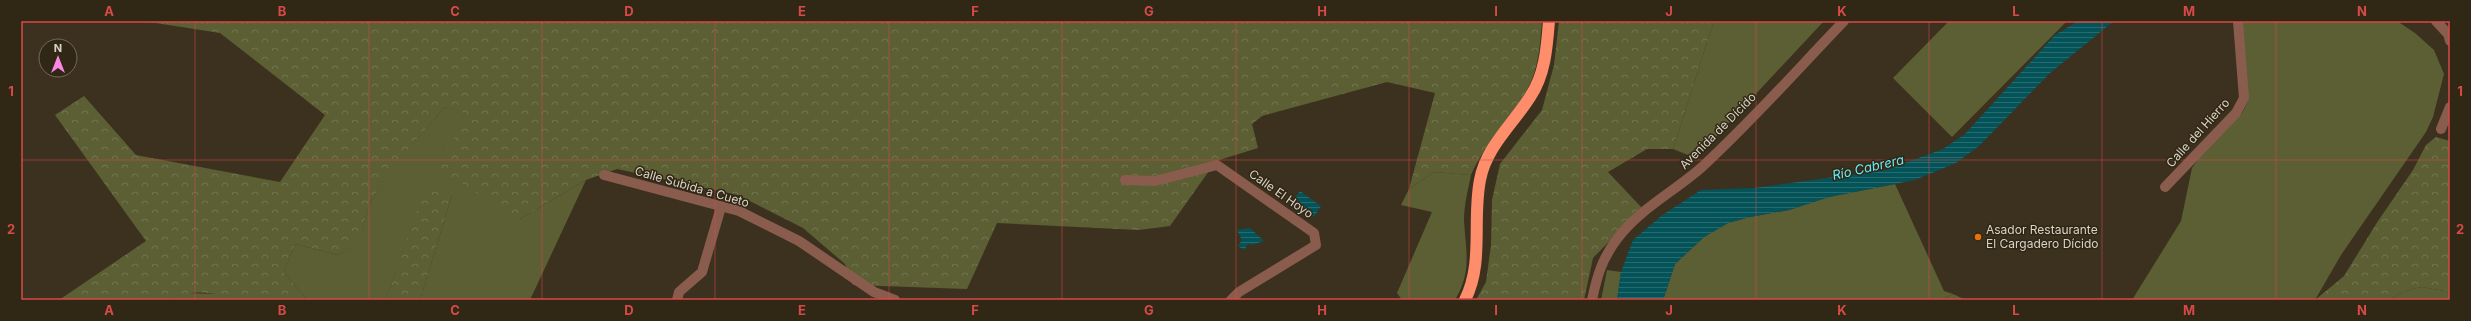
<svg xmlns="http://www.w3.org/2000/svg" width="2471" height="321" viewBox="0 0 2471 321" font-family="Inter,sans-serif">
  <style>
    .green { fill: #5b5f33 }
    .forest { fill: url(#forest-crowns) }
    .water { fill: url(#water-rules) }
    .lines { fill: none; stroke-linecap: round; stroke-linejoin: round }
    .street { stroke: #8a5c4d; stroke-width: 10 }
    .highway { stroke: #fe8e6b; stroke-width: 12 }
    .grid { fill: none; stroke: #d74a48; stroke-width: 1; stroke-opacity: 0.55 }
    .food-dot { fill: #e8710a; stroke: #312715; stroke-width: 1.5 }
    .labels { text-anchor: middle; stroke-width: 3; stroke-linejoin: round; paint-order: stroke }
    .street-label { font-size: 12px; fill: #d9d2c7; stroke: #312715 }
    .poi-label { font-size: 12px; fill: #d9d2c7; stroke: #312715; text-anchor: start }
    .water-label { font-size: 13px; font-style: italic; fill: #67e8f5; stroke: #312715 }
    .neatline { fill: none; stroke: #d74a48; stroke-width: 1.5 }
    .grid-label { font-size: 13px; text-anchor: middle; font-weight: bold; fill: #d74a48 }
  </style>
  <defs>
    <pattern id="forest-crowns" width="20" height="18" patternUnits="userSpaceOnUse"><rect width="20" height="18" fill="#5b5f33"/><path d="M2 6a3 3 0 1 1 6 0M12 15a3 3 0 1 1 6 0" fill="none" stroke="#72754f"/></pattern>
    <pattern id="water-rules" width="6" height="5" patternUnits="userSpaceOnUse"><rect width="6" height="5" fill="#035359"/><path d="M0 2.5h6" fill="none" stroke="#276b6f"/></pattern>
  </defs>
  <rect width="100%" height="100%" fill="#3c311e"/>
  <path class="green" d="M1714,21h110l-113,121 -23,13 -15,-6z
    M1949,21h118l-115,116 -59,-59z
    M2241,21h156l18,12 19,17 10,24 -11,43 -7,15 -85,123 -26,45h-183l49,-79 11,-53 12,-17 38,-38 6,-12z
    M445,107l25,7 50,105 66,-39 -56,120h-110l33,-108 -26,-7 -41,115h-79l-23,-28 11,-28 43,11 22,-13c3,-14 5,-29 12,-42 18,-34 47,-63 73,-93z
    M1434,172l37,3c-3,15 -7,30 -7,46 2,31 8,50 -9,79h-53l-5,-7 35,-81 -31,-7 8,-16z
    M1895,184l49,107 9,3 -12,6h-278l12,-36 29,-27 24,-14 22,-6 39,-7 40,-13z
    M1607,270l14,2 -4,28h-16z
    M2422,287l28,5v8h-61l15,-9z
    M183,293l39,1 29,6h-82z"/>
  <path class="forest" d="M143,21h1399c-2,23 -3,48 -15,69 -17,30 -42,53 -56,85l-37,-3 -25,17 26,-96 -48,-11 -125,34 -10,8 6,24 -42,13 -46,65 -31,4 -142,-7 -30,66 -114,-4 -8,-21 -42,-36 -65,-33 -121,-26 -31,11 -66,39 -85,-51 35,-53 -25,-8c-26,30 -54,59 -73,93 -7,13 -9,28 -11,42l-23,13 -43,-11 -11,28 23,28c-18,0 -38,2 -56,0 -30,-3 -53,-15 -82,0h-110l87,-59 -91,-126 29,-19 52,59 144,27 45,-67 -105,-82z
    M1559,21h155l-41,128h-26l-39,23 34,36 -49,50 -9,42h-108l10,-18 5,-37 1,-45 8,-36 42,-54 12,-45z
    M2436,137l14,4v151l-28,-5 -18,4 -15,9h-74l29,-24 34,-55 35,-51 13,-25z
    M426,185l14,1 13,6 -33,108h-34z
    M1953,294l13,6h-25z"/>
  <path class="water" d="M2078,21h36l-64,52 -71,73 -23,17 -41,17 -86,17 -40,13 -39,7 -22,6 -24,14 -29,27 -12,36h-46l4,-28 12,-32 28,-24 40,-26 53,-2 132,-18 57,-21 22,-15 90,-99z
    M1300,191l21,15 -7,11 -22,-15z
    M1250,228l14,13 -12,4 -4,-1 -4,6 -6,-4 4,-6 -5,-10z"/>
  <g class="lines">
    <path class="street" d="M2436,21l12,13 2,7
      M2441,129l9,-22
      M604,175l135,36 60,30 75,51 21,8
      M1125,180l30,1 62,-16 97,68 2,12 -77,47 -8,8
      M2165,187l71,-74 8,-15 -6,-77
      M677,300l2,-8 23,-20 19,-65
      M1592,300c5,-24 10,-41 25,-61 21,-29 58,-48 85,-72 50,-46 95,-97 142,-146"/>
    <path class="highway" d="M1465,300c19,-37 7,-80 15,-120 6,-33 33,-56 50,-83 15,-22 17,-50 19,-76"/>
  </g>
  <path class="grid" d="M195,21v279M369,21v279M542,21v279M715,21v279M889,21v279M1062,21v279M1236,21v279M1409,21v279M1582,21v279M1756,21v279M1929,21v279M2102,21v279M2276,21v279M21,160h2429"/>
  <circle class="food-dot" cx="1978" cy="237" r="4"/>
  <g class="labels">
    <g class="street-label">
      <text transform="translate(1718 131) rotate(-45)" y="4">Avenida de Dícido</text>
      <text transform="translate(2198 133) rotate(-48)" y="4">Calle del Hierro</text>
      <text transform="translate(692 187) rotate(16)" y="4">Calle Subida a Cueto</text>
      <text transform="translate(1281 194) rotate(35)" y="4">Calle El Hoyo</text>
    </g>
    <g class="poi-label">
      <text x="1986" y="234">Asador Restaurante<tspan x="1986" dy="14">El Cargadero Dícido</tspan></text>
    </g>
    <g class="water-label">
      <text transform="translate(1868 167) rotate(-13)" y="5">Río Cabrera</text>
    </g>
  </g>
  <rect width="2471" height="321" fill="none" stroke="#312715" stroke-width="44"/>
  <g transform="translate(58 58)"><circle r="19" fill="#312715" stroke="#746b5c"/>
  <path d="M0-3L7 15L0 10L-7 15Z" fill="#fb86e5"/>
  <text y="-6" font-size="11" font-weight="bold" text-anchor="middle" fill="#d9d2c7">N</text>
  </g>
  <rect x="22" y="22" width="2427" height="277" class="neatline"/>
  <g class="grid-label">
    <text x="109" y="16">A</text>
    <text x="282" y="16">B</text>
    <text x="455" y="16">C</text>
    <text x="629" y="16">D</text>
    <text x="802" y="16">E</text>
    <text x="975" y="16">F</text>
    <text x="1149" y="16">G</text>
    <text x="1322" y="16">H</text>
    <text x="1496" y="16">I</text>
    <text x="1669" y="16">J</text>
    <text x="1842" y="16">K</text>
    <text x="2016" y="16">L</text>
    <text x="2189" y="16">M</text>
    <text x="2362" y="16">N</text>
    <text x="11" y="96">1</text>
    <text x="2460" y="96">1</text>
    <text x="11" y="234">2</text>
    <text x="2460" y="234">2</text>
    <text x="109" y="315">A</text>
    <text x="282" y="315">B</text>
    <text x="455" y="315">C</text>
    <text x="629" y="315">D</text>
    <text x="802" y="315">E</text>
    <text x="975" y="315">F</text>
    <text x="1149" y="315">G</text>
    <text x="1322" y="315">H</text>
    <text x="1496" y="315">I</text>
    <text x="1669" y="315">J</text>
    <text x="1842" y="315">K</text>
    <text x="2016" y="315">L</text>
    <text x="2189" y="315">M</text>
    <text x="2362" y="315">N</text>
  </g>
</svg>
